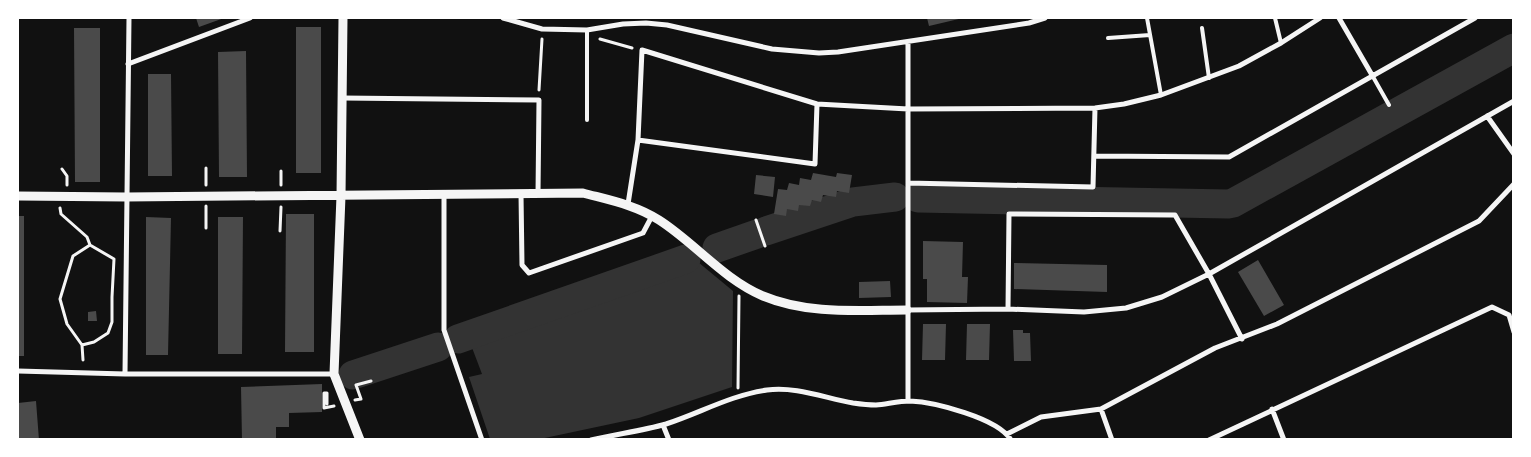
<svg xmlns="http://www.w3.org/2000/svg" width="1531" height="457" viewBox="0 0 1531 457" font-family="'PT Sans Narrow',sans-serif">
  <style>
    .water { fill: #333 }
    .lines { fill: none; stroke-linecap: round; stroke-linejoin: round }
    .river { stroke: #333; stroke-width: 29 }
    .building { fill: #4a4a4a }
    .path { stroke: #f5f5f5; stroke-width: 3 }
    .service { stroke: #f5f5f5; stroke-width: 4 }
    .minor { stroke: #f5f5f5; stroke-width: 5 }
    .tertiary { stroke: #f5f5f5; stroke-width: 9 }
  </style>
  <rect width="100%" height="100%" fill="#111"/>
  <path class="water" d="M698,262l35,29 -1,96 -93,31 -99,21h-50l-21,-62 13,-3 -11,-29z"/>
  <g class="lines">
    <path class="river" d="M918,198l310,6 5,-1 281,-155
      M766,231l87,-29 42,-5
      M717,248l40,-14
      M458,339l228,-80
      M353,375l85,-28"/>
  </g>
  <path class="building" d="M196,18h28l-25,9z
    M927,18h36l-34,8z
    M296,27h25v146h-25z
    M74,28h26v154h-25z
    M246,51l1,126h-28l-1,-125z
    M148,74h23l1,102h-24z
    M813,173l23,4 1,-4 15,2 -3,18 -12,-2 -1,6 -13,-2 -2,7 -9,-2 -2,6 -11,-1 -1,6 -11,-2 -1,7 -12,-2 4,-25 9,1 2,-7 10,2 1,-7 11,2z
    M756,175l19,2 -2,20 -19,-3z
    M286,214h28v138h-29z
    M18,216h6v140h-6z
    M146,217l25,1 -3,137h-22z
    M218,217h25l-1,137h-24z
    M923,241l40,1 -1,35h6l-1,26 -40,-1v-23h-4z
    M1258,260l26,45 -20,11 -26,-44z
    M1014,263l93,2v27l-93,-3z
    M890,281l1,16 -32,1v-16z
    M96,311l1,10h-9v-9z
    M923,324h23l-1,36h-23z
    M967,324h23l-1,36h-23z
    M1013,330h10v3h7l1,28h-17z
    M322,384v28l-33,1v14h-13v13h-34l-1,-53z
    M36,401l3,39h-21v-37z"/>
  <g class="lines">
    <path class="path" d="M600,39l32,9
      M539,90l3,-51
      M62,169l5,7v9
      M206,185v-17
      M281,185v-14
      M60,208l1,6 26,23 3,8 24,14 -2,38v25l-4,11 -14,9 -12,3
      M756,220l9,26
      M206,228v-22
      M280,231l1,-24
      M83,360l-1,-15 -15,-21 -7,-25 13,-43 17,-11
      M738,388l1,-92
      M355,400l6,-1 -5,-14 15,-4
      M327,404v-11h-3v15l10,-2"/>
    <path class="service" d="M1147,18l14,77
      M1275,18l6,25
      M1202,28l7,50
      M1108,38l42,-3
      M1372,75l17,30
      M587,120v-90"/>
    <path class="minor" d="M503,18l39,11 45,1 36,-6 23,-1 21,2 105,24 47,4 19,-1 191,-29 16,-5
      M1339,18l33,57
      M908,42v359
      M128,64l122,-46
      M342,98l197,2 -1,94
      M1487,116l27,38
      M638,140l177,24 2,-60
      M1094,156l135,1 246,-139
      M908,183l185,4 2,-79
      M444,194v136l38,110
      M521,194l1,71 7,8 114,-40 9,-17
      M628,204l10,-64 4,-90 175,54 91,5 187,-1 29,-4 37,-9 78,-29 42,-23 39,-25
      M1008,309l1,-95 166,1 34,59 33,65
      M907,310l101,-1 76,3 42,-4 36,-11 47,-23 305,-173
      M18,371l107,3h209
      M125,374l4,-356
      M1101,409l11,31
      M1272,409l12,31
      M663,425l6,15
      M1007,434l34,-17 60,-8 114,-61 62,-24 202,-103 35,-37
      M591,440c25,-6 51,-9 75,-16 34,-11 65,-29 101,-34 28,-4 58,8 86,13 7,1 16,2 23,2 11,-1 23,-4 34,-4 24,1 88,17 101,39
      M1209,440l283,-133 17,8 5,17"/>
    <path class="tertiary" d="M343,18l-2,178 -7,178 26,66
      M18,196l108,1 457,-4c26,7 53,12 76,27 36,23 64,59 104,76 45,19 97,14 144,14"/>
  </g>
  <rect width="1531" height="457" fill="none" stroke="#ffffff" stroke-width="38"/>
</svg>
